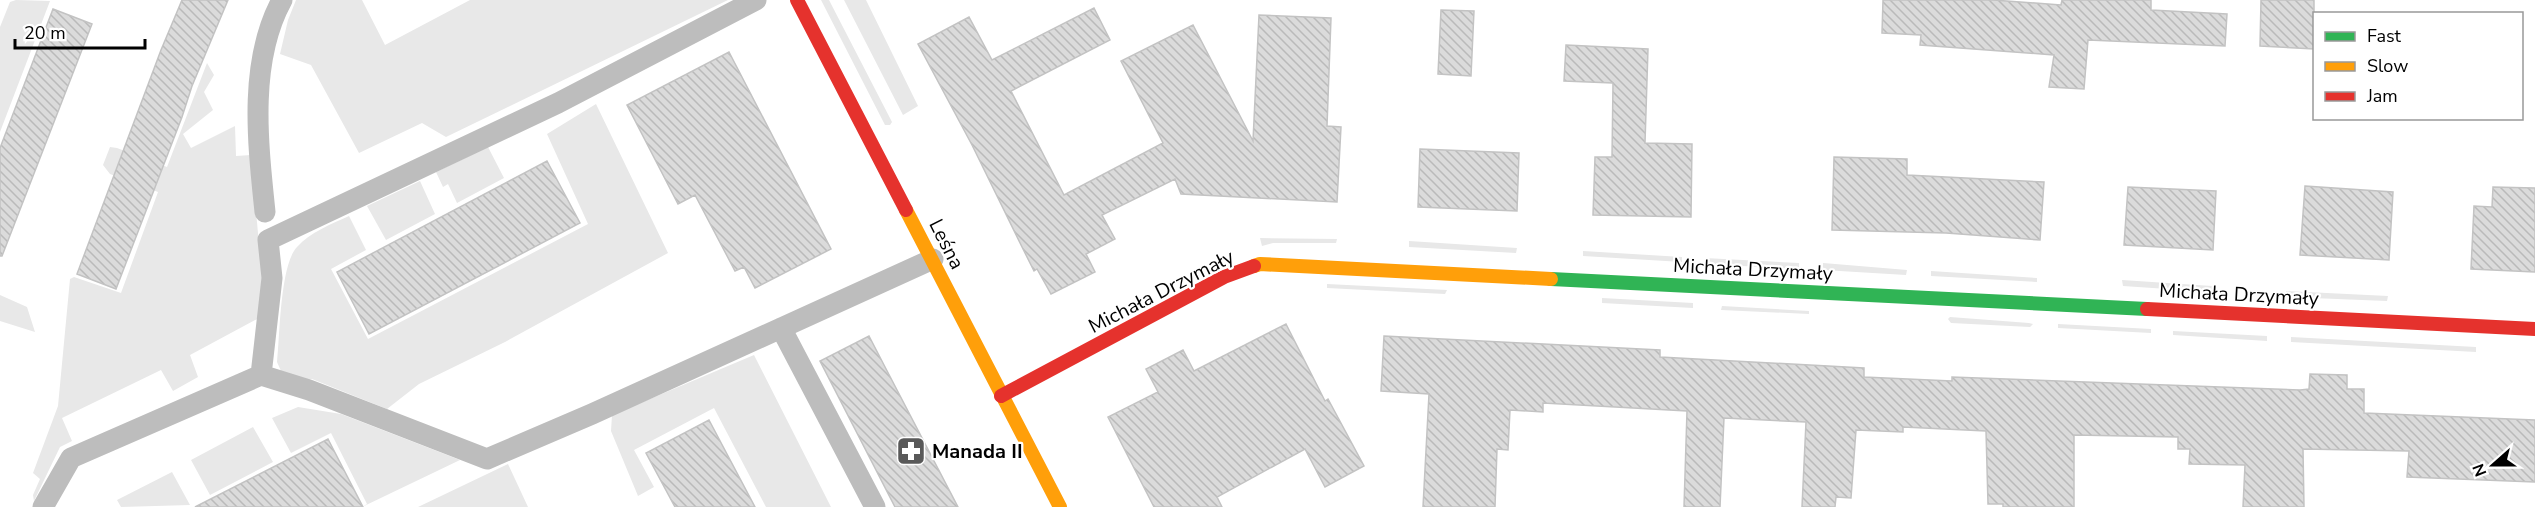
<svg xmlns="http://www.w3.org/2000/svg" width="2535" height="507" viewBox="0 0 2535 507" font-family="'Nunito Sans',sans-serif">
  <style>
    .green { fill: #e8e8e8 }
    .building { fill: url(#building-back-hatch); stroke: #c3c3c3; stroke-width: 1.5 }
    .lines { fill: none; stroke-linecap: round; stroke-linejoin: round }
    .lane { stroke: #bdbdbd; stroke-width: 21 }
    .fast { stroke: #30b455; stroke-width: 14 }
    .slow { stroke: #ff9f0a; stroke-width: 14 }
    .jam { stroke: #e5322d; stroke-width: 14 }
    .labels { text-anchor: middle; stroke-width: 4.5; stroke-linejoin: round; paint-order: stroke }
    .street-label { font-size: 20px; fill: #000; stroke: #fff }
    .poi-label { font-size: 20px; font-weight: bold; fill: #000; stroke: #fff; text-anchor: start }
  </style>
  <defs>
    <pattern id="building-back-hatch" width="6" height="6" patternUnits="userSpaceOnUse" patternTransform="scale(1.5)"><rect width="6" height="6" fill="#dbdbdb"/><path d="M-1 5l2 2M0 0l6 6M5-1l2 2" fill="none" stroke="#bababa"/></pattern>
  </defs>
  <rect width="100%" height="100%" fill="#fff"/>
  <path class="green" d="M16,0l34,1 -50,131v-105l10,-25z
    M296,0h66l23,45 85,-45h258l-282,137 -24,-14 -63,30 -48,-88 -31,-11 8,-34z
    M821,0h8l63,122 -2,3h-5z
    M844,0h22l52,106 -15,9z
    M207,63l7,12 -10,17 9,18 -30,24 8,14 44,-22 1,30 15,-1 11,123 -3,40 -69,37 8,22 -25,14 -12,-21 -99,48 10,23 -12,6 -26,54 -1,-6 7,-16 -7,-6 25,-67 12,-127 4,-2 47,16 37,-101 -48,-18 -7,-9 7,-18 7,1 50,19z
    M596,104l72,149 -163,89 -86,42 -32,25 -75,-30 -11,3 -20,-11 -4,-9c3,-27 3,-97 20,-115 13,-15 35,-23 52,-31l17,34 -35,19 37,70 220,-115 -41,-90z
    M488,147l16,31 -47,25 -9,-19 -5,3 -7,-15z
    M420,181l15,33 -49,26 -19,-34z
    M1260,238l77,1 -1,4h-63l-11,3z
    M1409,241l108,7 -1,5 -107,-6z
    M1583,251l99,6v5l-99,-6z
    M1705,258l94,5v6l-94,-5z
    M1823,263l84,7 -1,5 -83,-5z
    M1931,271l106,7v4l-106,-6z
    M2122,280l90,6v6l-89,-6z
    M1327,284l120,6 -2,4 -118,-6z
    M2286,291l102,5 -1,5 -100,-4z
    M0,295l27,12 8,25 -35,-11z
    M1602,298l91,5v5l-91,-5z
    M1722,306l87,5v3l-88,-4z
    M1950,317l79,6 4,1 -3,3 -79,-4 -3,-4z
    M2058,324l93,5v4l-93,-5z
    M2173,331l94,5v5l-94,-6z
    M2291,337l185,10v5l-185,-10z
    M754,355l77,152h-65l-52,-99 -80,42 20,37 -16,9 -27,-65 1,-16z
    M298,407l43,7 119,46 -98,47 5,-3 -36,-71 -40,20 -19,-35z
    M253,427l20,35 -63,33 -19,-35z
    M508,464l20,43h-110z
    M172,472l18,33 -69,2 -4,-7z"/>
  <path class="building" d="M182,0h46l-36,86 -10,31 -66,172 -39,-15 84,-224z
    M1883,0h110l68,5 1,-5h89v10l76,4 -2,32 -137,-6 -4,49 -35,-2 5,-32 -134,-10 1,-10 -39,-2z
    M2261,0h53v49l-54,-3z
    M1094,8l16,32 -99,51 53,104 99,-52 -42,-82 72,-36 60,116 6,-126 72,3 -4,108 14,1 -4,75 -156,-8 -6,-15 -73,36 13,24 -29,15 9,18 -44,22 -14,-25 -3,2 -10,-20 -52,-106 -54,-101 51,-27 23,43z
    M53,9l39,15 -90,232h-2v-108z
    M1441,10l33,1 -3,65 -33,-2z
    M1566,45l82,4 -3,94 47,1 -1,73 -98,-2 2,-58h17l1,-74 -49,-2z
    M729,52l102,197 -76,39 -11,-21 -9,4 -40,-76 -17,9 -51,-99z
    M1420,149l99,4 -2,58 -99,-4z
    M1834,157l73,2v16l137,7 -4,58 -94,-7 -114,-3z
    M547,161l33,62 -211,111 -32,-62z
    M2305,186l88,6 -4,68 -89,-5z
    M2128,187l88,4 -3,59 -89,-5z
    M2493,187l42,1v84l-64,-3 3,-63 18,1z
    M1286,324l39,77 3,-2 36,67 -39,21 -20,-38 -88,48 5,10h-68l-46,-90 50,-25 -12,-23 37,-19 11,21z
    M869,336l15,29 74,142h-63l-75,-146z
    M1384,336l276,14v7l204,11v9l88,4v-4l348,13 9,-1 1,-15 37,1v14h17v24l171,7v62l-128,-5 2,-26 -106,-2 1,58h-61l2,-42 -56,-1 1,-15h-12v-12l-104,-2v72h-71v-3h-15l-2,-73 -83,-4v5l-47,-2 -5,68 -15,-1 -1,10h-33l4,-85 -82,-4 -4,89h-36l3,-96 -144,-8v9l-33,-2 -2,40 -11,-1 -2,58h-72l6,-113 -48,-3z
    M709,420l46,87h-80l-29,-54z
    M328,439l35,68h-168z"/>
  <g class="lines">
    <path class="lane" d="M265,212c-7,-68 -17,-150 17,-212
      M781,328l94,179
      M261,375l48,15 178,69 105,-45 341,-155
      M43,507l28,-49 190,-83 11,-97 -4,-38 290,-137 198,-103"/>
    <path class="fast" d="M1551,279l596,30"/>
    <path class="slow" d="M906,210l154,297
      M1254,266l6,-2 291,15"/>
    <path class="jam" d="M797,0l109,210
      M2147,309l388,20
      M1001,396l223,-119 30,-11"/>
  </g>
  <defs>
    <g id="pharmacy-square" transform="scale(1.5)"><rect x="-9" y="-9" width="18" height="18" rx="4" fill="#595959" stroke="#fff"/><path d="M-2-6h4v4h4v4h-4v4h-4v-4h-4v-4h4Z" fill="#fff"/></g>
  </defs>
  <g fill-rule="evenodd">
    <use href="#pharmacy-square" x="911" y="451"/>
  </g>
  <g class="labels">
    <g class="street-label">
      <text transform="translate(947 244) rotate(63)" y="7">Leśna</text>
      <text transform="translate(1753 269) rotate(3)" y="7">Michała Drzymały</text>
      <text transform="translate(1161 291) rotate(-27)" y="7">Michała Drzymały</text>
      <text transform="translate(2239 294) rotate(3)" y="7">Michała Drzymały</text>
    </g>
    <g class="poi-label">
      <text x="932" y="458">Manada II</text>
    </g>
  </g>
  <rect x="2313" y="12" width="210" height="108" fill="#ffffff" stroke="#999999" stroke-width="1.5"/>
  <rect x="2325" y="32" width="30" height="9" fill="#30b455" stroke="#999999" stroke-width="1.5"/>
  <text x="2367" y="42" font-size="18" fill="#000000">Fast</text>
  <rect x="2325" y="62" width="30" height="9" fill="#ff9f0a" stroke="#999999" stroke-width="1.5"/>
  <text x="2367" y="72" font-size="18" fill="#000000">Slow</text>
  <rect x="2325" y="92" width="30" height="9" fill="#e5322d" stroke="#999999" stroke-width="1.5"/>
  <text x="2367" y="102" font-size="18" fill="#000000">Jam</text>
  <g transform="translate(2493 465) rotate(249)" stroke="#ffffff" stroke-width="4.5" paint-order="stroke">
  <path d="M0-4.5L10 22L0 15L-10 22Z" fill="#000000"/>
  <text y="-9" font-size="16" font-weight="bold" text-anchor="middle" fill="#000000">N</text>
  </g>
  <path d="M15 39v9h130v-9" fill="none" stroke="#000000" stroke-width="3"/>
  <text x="24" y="39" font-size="18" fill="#000000" stroke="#ffffff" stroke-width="4.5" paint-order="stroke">20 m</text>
</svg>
